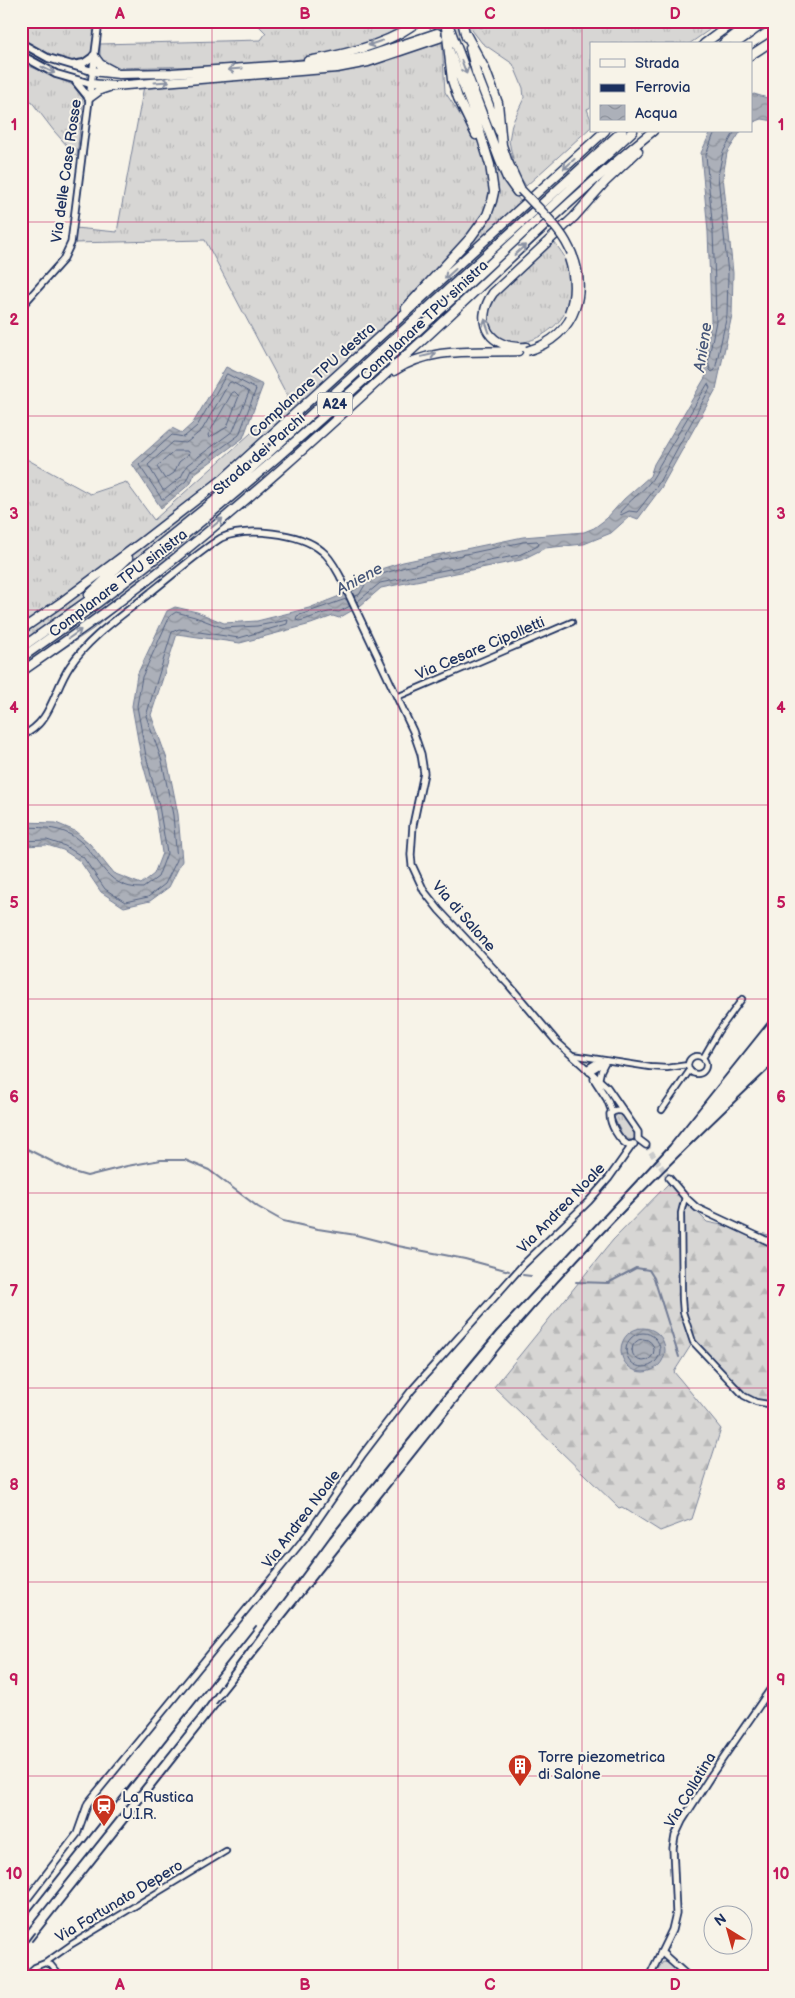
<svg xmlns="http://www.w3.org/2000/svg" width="795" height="1998" viewBox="0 0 795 1998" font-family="'Balsamiq Sans',sans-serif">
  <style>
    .grass { fill: url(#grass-tufts); stroke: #798299 }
    .forest { fill: url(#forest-firs); stroke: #798299 }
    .water { fill: url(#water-waves); stroke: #727c95 }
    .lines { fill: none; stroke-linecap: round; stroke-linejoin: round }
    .shore { stroke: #556382; stroke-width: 1 }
    .stream { stroke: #727c95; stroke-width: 2 }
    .tertiary-tunnel { stroke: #cbcccc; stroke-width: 5.5; stroke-dasharray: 5.5 3; stroke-linecap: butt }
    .trunk-tunnel { stroke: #cbcccc; stroke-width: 8; stroke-dasharray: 8 4; stroke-linecap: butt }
    .motorway-tunnel { stroke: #cbcccc; stroke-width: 8; stroke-dasharray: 8 4; stroke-linecap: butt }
    .minor-casing { stroke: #1b2f5e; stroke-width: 8 }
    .tertiary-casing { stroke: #1b2f5e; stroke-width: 9 }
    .secondary-casing { stroke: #1b2f5e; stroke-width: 10 }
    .trunk-casing { stroke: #1b2f5e; stroke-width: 11 }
    .motorway-casing { stroke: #1b2f5e; stroke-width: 11 }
    .minor { stroke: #f7f3e8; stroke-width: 4.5 }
    .tertiary { stroke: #f7f3e8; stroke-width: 5.5 }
    .secondary { stroke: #f7f3e8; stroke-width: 6 }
    .trunk { stroke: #f7f3e8; stroke-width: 8 }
    .motorway { stroke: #f7f3e8; stroke-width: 8 }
    .rail { stroke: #1b2f5e; stroke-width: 2 }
    .motorway-bridge-casing { stroke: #1b2f5e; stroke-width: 11; stroke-linecap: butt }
    .motorway-bridge { stroke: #f7f3e8; stroke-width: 8 }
    .oneway { stroke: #8991a3 }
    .grid { fill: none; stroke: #c2185b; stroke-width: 1; stroke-opacity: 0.55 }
    .labels { text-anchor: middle; stroke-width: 4; stroke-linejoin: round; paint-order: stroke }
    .shield { fill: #f7f3e8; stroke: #5d6a87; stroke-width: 1 }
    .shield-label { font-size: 14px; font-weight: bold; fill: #1b2f5e }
    .street-label { font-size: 15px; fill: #1b2f5e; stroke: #f7f3e8 }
    .poi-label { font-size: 15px; fill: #1b2f5e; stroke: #f7f3e8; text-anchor: start }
    .water-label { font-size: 16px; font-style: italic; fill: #465679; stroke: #f7f3e8 }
    .neatline { fill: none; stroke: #c2185b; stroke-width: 2 }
    .grid-label { font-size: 16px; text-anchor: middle; font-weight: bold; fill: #c2185b }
  </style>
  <defs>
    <pattern id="grass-tufts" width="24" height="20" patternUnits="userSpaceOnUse" patternTransform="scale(1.25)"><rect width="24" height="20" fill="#d7d6d4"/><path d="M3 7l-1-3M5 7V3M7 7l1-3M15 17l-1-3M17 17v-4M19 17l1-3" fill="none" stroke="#b8b8b8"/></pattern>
    <pattern id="forest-firs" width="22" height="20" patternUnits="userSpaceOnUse" patternTransform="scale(1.25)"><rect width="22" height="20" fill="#d7d6d4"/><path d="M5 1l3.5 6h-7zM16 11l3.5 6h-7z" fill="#b8b8b8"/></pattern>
    <pattern id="water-waves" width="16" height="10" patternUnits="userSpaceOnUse" patternTransform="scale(1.25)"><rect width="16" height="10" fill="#acb0b9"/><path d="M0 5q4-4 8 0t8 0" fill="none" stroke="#8b909a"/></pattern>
  </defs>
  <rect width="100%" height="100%" fill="#f7f3e8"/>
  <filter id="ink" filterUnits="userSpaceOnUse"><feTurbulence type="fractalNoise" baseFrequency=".02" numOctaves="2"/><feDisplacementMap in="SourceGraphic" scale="10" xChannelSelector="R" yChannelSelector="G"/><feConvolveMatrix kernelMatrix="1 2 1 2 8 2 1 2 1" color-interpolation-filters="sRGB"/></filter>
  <g filter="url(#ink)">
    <path class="grass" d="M21,21h72l4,11 -5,39 -29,-7 -42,-21z
      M254,21h155l-5,5c-16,8 -32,16 -49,21 -76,23 -158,18 -236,21l-14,-5 -5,-7v-12l161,-4 5,-7z
      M470,21h10l1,5 13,-5h228l-33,23h-98v63l-4,2 4,11v7l-65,59 -11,-17 -6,-28 3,-17 12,-26 -1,-10 -10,-24 -31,-21 -10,-13z
      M442,41l3,51 63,95 39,44 -240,221 -214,177 -72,48v-221l69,38 36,-12 28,38 135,-121 -84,-159 -132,3 2,-15 42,4 27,-146 224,-21z
      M21,60l6,5 46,20 10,13 -6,59 -23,-26 -33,-43z
      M554,242c7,9 15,19 16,30 2,15 1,32 -7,44 -15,23 -57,41 -73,11 -3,-6 -4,-15 -1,-22 9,-20 47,-47 65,-63z
      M618,1113c7,3 17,16 17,24l-3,3 -8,-2 -10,-20z
      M663,1962l7,1 14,14h-32z"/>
    <path class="forest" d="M669,1183l38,39 67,14v166l-23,-2 -58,-58 -19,30 47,57 -29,90 -32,12 -38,-24 -3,1 -125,-121 119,-147z"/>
    <path class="water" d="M754,94l20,6v21l-12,-2 -11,4v-28z
      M711,131h30l-14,22 -4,23 10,97 -1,42 -16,74 -55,99 -23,31 -8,-3 -19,17 -27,11 -39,4 -24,12 -140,28 -21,18 -21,12 -6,-2 -22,8 -71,19 -63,-9 -26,81 16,44 11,55 4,47 -13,26 -19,14 -26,6 -23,-15 -21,-31 -17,-11 -16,-5 -26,1v-24l35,1 19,8 15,13 23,29 28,11 13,-10 8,-21 -7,-46 -14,-50 -9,-51 5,-31 30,-64 8,-4 22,5 27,11 33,-2 52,-13 46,-18 10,-16 38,-12 120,-25 61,-5 10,-4 12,-9 18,-20 26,-23 4,-12 52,-88 -3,-14 8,-41 -1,-36 -2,-53 -7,-79z
      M226,367l37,18 -20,53 -49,36 -3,9 -30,25 -29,-44 40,-36 10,5 11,-10z
      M621 1350a22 22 0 1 1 44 0a22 22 0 1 1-44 0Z"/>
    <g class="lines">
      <path class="shore" d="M715,131l-9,24 7,77 2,52 1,37 -8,41 2,8 2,2 3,-2 12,-55 1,-41 -10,-98 5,-24 12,-21
        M227,374l29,15 -17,46 -48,35 -5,11 -22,18h-2l-23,-34 33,-30 12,2 13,-11z
        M232,382l17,10 -16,39 -46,34 -6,12 -16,13h-2l-15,-25 25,-23 13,1 16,-13 27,-47z
        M708,384l2,4 -53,98 -20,26 -8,-1 -8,4 -1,-3c15,-18 31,-24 39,-46z
        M235,392l4,4 -12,31 -18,11 -1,-3 24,-42z
        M175,451h12l2,3 -10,8 -5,11 -9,6 -8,-12z
        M354,596l5,-1 10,-17 36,-11 118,-25 14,-1 2,2 -1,3 -19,9 -139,28 -23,19
        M346,599l-49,17 -1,4 3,1c12,-2 28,-12 40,-9l11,-6
        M21,827c18,1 34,-1 50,8 29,15 30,54 72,53l15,-11 9,-24 -8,-47 -13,-50 -9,-50 5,-29 28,-61 6,-4 19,5 29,11 33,-2 31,-6 -1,4 -48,14 -60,-9 -7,3 -26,84 16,45 11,54 4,45 -12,24 -17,13 -23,5 -20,-13 -22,-32 -18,-11 -18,-6 -26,1
        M626 1350a17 17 0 1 1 34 0a17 17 0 1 1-34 0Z
        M632 1350a11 11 0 1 1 22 0a11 11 0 1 1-22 0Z"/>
      <path class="stream" d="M21,1146l52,26 14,4 40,-10 34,-6h24l24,10 49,37 25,14 35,8 38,6 42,11 67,13 44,12
        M523,1275l8,1
        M576,1282l32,1 28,-15 13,2 5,8 25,79"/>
      <path class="tertiary-tunnel" d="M646,1145l23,33"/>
      <path class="trunk-tunnel" d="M446,35l35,-13"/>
      <path class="motorway-tunnel" d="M437,33l34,-12"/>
      <g class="minor-casing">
        <path id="minor" d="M397,697l175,-75
          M572,1055l78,12 17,1 21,-3
          M688 1065a9 9 0 1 1 18 0a9 9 0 1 1-18 0Z
          M703,1058l15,-26 24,-33
          M586,1069l13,-8
          M589,1072l18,-11
          M599,1080l2,-9 4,-8
          M662,1110l28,-40
          M685,1197l-4,16 1,86 1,13 10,30 51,54 12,6 18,3
          M45,1963l6,2 10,12
          M24,1977l11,-10 10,-4 27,-19 154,-93"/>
      </g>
      <g class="tertiary-casing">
        <path id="tertiary" d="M21,307l42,-47 8,-17 28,-222
          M21,736c31,-13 32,-45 49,-70 20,-30 53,-51 81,-74 23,-18 45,-38 70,-54 25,-11 79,-6 101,13 8,6 13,16 18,25l73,155 8,23 3,19 -11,52 -2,30 1,10 12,26 15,19 69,74 49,58 50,45 31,45v7l8,6
          M594,1079l13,20 5,13
          M623,1112c-5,-3 -9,-2 -13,2 0,11 9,26 18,31l6,-1
          M669,1178l16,19 12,11 77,36
          M21,1907l56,-73 11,-31 220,-269 55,-80 48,-63 111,-125 67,-65 20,-23 24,-34
          M661,1952l28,25
          M649,1977l23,-47 4,-17 -3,-65 2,-12 7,-15 30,-47 62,-90"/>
      </g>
      <g class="secondary-casing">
        <path id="secondary" d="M21,43l27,15 44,13
          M21,55l35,19 35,10
          M72,65l12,-2 10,-7
          M76,82l13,16"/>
      </g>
      <g class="trunk-casing">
        <path id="trunk" d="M481,22l2,-1
          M94,56l6,8 13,7
          M308,61c34,-6 84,-17 110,-40
          M92,71l27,3 53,-1 117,-8
          M91,84l23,2 223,-18 31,-6 71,-24
          M89,98l11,-8 9,-3"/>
      </g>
      <g class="motorway-casing">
        <path id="motorway" d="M447,21l53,140 7,17 10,14
          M462,21l4,16
          M446,27l6,53 6,18 18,37
          M466,34l19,35 13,34 4,42 5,15 14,30
          M704,44l31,-23
          M723,44l30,-23
          M735,44l32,-23
          M470,48l6,24 23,59
          M751,55l23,-15
          M284,66l50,-4 31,-5 72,-24
          M406,308l65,-71 16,-22 5,-14 2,-9 -4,-27 -15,-49 -26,-66
          M526,347c-35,3 -54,-24 -33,-54l81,-76 31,-35 33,-31
          M394,371c38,-25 81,-18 124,-20
          M89,595l39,-37
          M21,630l42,-29 79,-59 81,-63 382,-348
          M21,648l89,-63 120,-97 392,-357
          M21,658c222,-153 414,-345 612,-527
          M21,672c52,-36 103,-72 152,-112 87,-69 169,-146 251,-221 75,-69 149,-144 229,-208"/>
      </g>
      <use href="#minor" class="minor"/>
      <use href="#tertiary" class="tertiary"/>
      <use href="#secondary" class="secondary"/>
      <use href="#trunk" class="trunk"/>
      <use href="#motorway" class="motorway"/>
      <path class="rail" d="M216,1704l283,-355c84,-101 179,-194 275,-285
        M21,1923l235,-297
        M21,1938l176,-220 133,-181 137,-170 29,-35 174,-187 104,-130
        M32,1941l191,-241
        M21,1950l13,-17"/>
      <g class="motorway-bridge-casing">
        <path id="motorway-bridge" d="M521,190c15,16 34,33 45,52 26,44 12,94 -39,109
          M569,313c7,-18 6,-37 0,-55"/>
      </g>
      <use href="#motorway-bridge" class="motorway-bridge"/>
    </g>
    <defs><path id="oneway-shaft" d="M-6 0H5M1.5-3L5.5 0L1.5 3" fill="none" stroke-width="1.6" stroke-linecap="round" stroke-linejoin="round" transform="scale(1.25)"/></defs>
    <g class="oneway">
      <use href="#oneway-shaft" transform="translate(375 43) rotate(161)"/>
      <use href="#oneway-shaft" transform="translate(464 67) rotate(69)"/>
      <use href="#oneway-shaft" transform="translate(235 69) rotate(176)"/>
      <use href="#oneway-shaft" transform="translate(48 70) rotate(26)"/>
      <use href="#oneway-shaft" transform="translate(162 82) rotate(-4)"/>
      <use href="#oneway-shaft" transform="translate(569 164) rotate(138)"/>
      <use href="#oneway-shaft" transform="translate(520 250) rotate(-43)"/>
      <use href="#oneway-shaft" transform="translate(450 274) rotate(138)"/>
      <use href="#oneway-shaft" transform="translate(487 326) rotate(-110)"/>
      <use href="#oneway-shaft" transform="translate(429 355) rotate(-13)"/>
      <use href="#oneway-shaft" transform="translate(217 523) rotate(-40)"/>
      <use href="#oneway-shaft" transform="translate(75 634) rotate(-35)"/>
    </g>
  </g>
  <path class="grid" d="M212,21v1956M398,21v1956M582,21v1956M21,222h753M21,416h753M21,610h753M21,805h753M21,999h753M21,1193h753M21,1388h753M21,1582h753M21,1776h753"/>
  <defs>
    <g id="building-pin" transform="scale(1.25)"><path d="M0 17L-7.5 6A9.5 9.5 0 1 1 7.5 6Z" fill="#c8321e" stroke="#f7f3e8"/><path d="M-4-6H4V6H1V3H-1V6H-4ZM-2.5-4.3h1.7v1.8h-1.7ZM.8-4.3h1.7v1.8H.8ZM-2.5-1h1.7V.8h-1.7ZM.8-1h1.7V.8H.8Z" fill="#fff"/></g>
    <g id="station-pin" transform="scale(1.25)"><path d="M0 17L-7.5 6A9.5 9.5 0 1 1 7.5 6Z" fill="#c8321e" stroke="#f7f3e8"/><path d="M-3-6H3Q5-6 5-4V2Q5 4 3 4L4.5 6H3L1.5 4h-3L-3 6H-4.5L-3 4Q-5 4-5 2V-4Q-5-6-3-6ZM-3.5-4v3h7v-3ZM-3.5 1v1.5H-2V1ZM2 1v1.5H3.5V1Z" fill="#fff"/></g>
  </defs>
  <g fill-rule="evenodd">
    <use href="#building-pin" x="520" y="1766"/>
    <use href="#station-pin" x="104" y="1806"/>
  </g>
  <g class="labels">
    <rect class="shield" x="317.5" y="392.5" width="35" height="23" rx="4"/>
    <g class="shield-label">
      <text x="335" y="409">A24</text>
    </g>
    <g class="street-label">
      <text transform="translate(66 171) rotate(-82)" y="5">Via delle Case Rosse</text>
      <text transform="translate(424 320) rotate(-43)" y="5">Complanare TPU sinistra</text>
      <text transform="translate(312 380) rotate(-42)" y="5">Complanare TPU destra</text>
      <text transform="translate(259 454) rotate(-41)" y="5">Strada dei Parchi</text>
      <text transform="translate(118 583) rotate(-37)" y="5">Complanare TPU sinistra</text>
      <text transform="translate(480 648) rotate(-23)" y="5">Via Cesare Cipolletti</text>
      <text transform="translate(464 916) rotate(49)" y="5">Via di Salone</text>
      <text transform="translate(561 1208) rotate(-46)" y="5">Via Andrea Noale</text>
      <text transform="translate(301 1519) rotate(-53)" y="5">Via Andrea Noale</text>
      <text transform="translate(690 1790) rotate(-59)" y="5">Via Collatina</text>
      <text transform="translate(119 1901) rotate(-31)" y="5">Via Fortunato Depero</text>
    </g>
    <g class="poi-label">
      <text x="538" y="1762">Torre piezometrica<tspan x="538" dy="17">di Salone</tspan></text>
      <text x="122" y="1802">La Rustica<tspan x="122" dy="17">U.I.R.</tspan></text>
    </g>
    <g class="water-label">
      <text transform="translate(702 347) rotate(-81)" y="6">Aniene</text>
      <text transform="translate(359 578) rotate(-28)" y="6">Aniene</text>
    </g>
  </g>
  <rect width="795" height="1998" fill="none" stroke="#f7f3e8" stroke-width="55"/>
  <rect x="590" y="42" width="162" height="90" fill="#f7f3e8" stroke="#9fa5b1"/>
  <rect x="600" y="59" width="25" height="8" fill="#f7f3e8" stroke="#9fa5b1"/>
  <text x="635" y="68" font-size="15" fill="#1b2f5e">Strada</text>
  <rect x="600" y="84" width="25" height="8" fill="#1b2f5e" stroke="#9fa5b1"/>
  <text x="635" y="92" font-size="15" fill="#1b2f5e">Ferrovia</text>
  <rect x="600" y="105" width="25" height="15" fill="url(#water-waves)" stroke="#9fa5b1"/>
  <text x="635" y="118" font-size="15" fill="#1b2f5e">Acqua</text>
  <g transform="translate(728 1930) rotate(323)"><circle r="24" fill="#f7f3e8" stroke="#9fa5b1"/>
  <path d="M0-4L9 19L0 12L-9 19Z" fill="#c8321e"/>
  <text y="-8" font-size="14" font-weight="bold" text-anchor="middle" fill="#1b2f5e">N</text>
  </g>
  <rect x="28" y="28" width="740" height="1942" class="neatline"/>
  <g class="grid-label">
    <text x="120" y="19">A</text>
    <text x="305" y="19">B</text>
    <text x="490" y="19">C</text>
    <text x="675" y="19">D</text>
    <text x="14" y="130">1</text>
    <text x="781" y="130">1</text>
    <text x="14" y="325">2</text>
    <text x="781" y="325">2</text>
    <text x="14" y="519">3</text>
    <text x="781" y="519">3</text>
    <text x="14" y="713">4</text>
    <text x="781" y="713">4</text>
    <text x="14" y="908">5</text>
    <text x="781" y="908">5</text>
    <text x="14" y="1102">6</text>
    <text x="781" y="1102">6</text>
    <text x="14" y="1296">7</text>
    <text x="781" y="1296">7</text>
    <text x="14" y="1490">8</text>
    <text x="781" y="1490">8</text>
    <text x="14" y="1685">9</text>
    <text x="781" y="1685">9</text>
    <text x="14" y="1879">10</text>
    <text x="781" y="1879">10</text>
    <text x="120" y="1990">A</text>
    <text x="305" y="1990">B</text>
    <text x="490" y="1990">C</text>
    <text x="675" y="1990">D</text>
  </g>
</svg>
